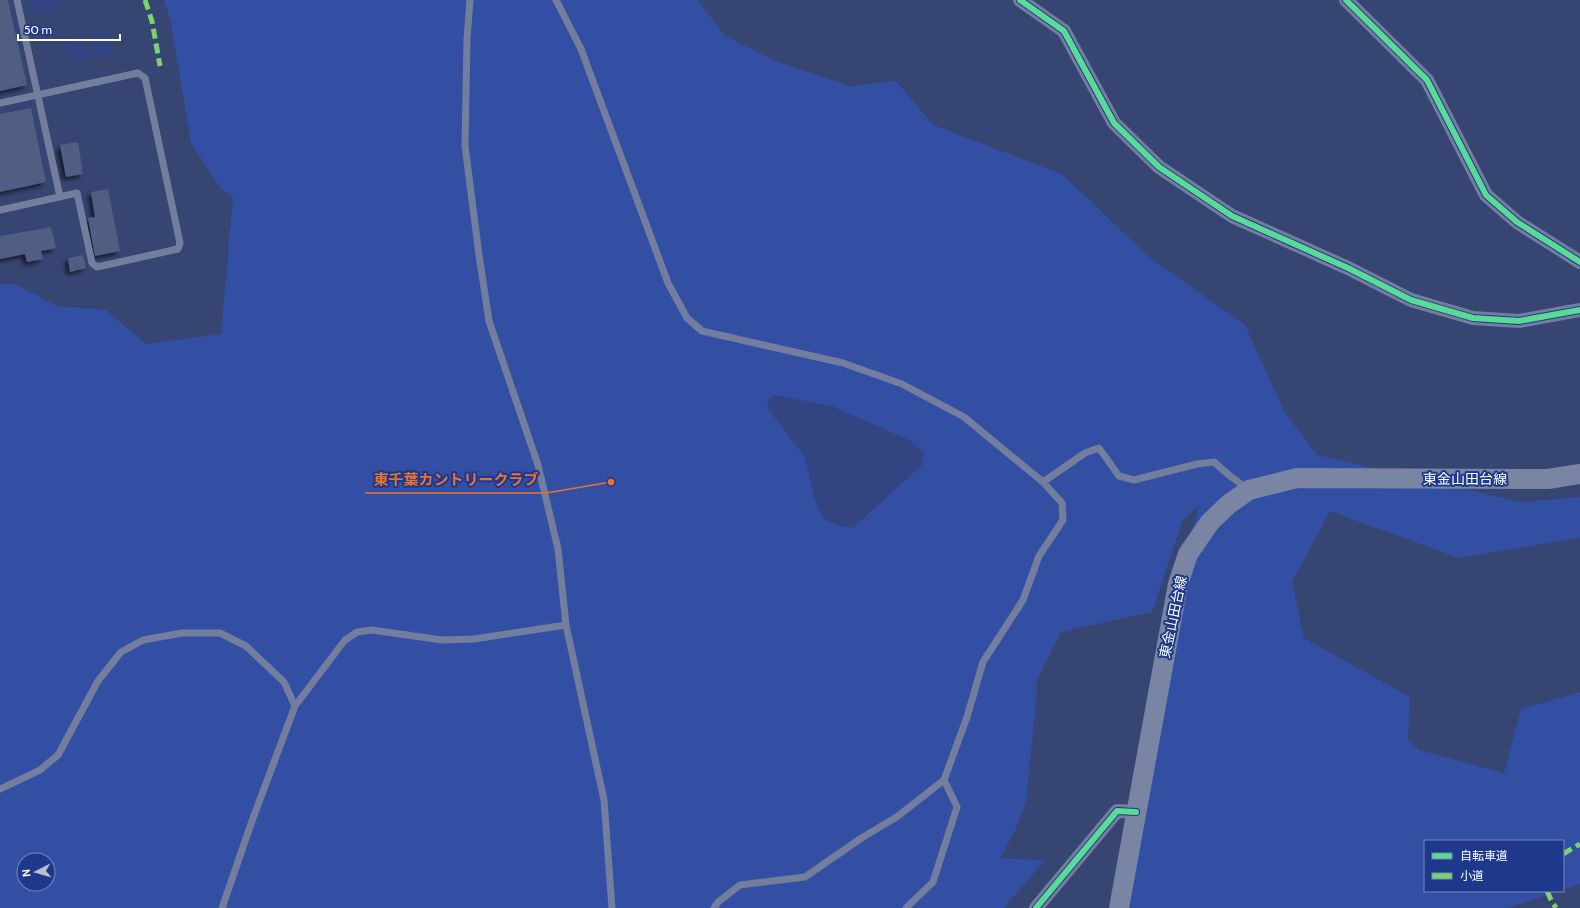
<svg xmlns="http://www.w3.org/2000/svg" width="1580" height="908" viewBox="0 0 1580 908" font-family="Cabin,'Noto Sans JP',sans-serif">
  <style>
    .green { fill: #324fa3; fill-rule: evenodd }
    .water { fill: #324582 }
    .building { fill: #515d82; filter: url(#shadow) }
    .lines { fill: none; stroke-linecap: round; stroke-linejoin: round }
    .service { stroke: #737e9f; stroke-width: 7 }
    .minor { stroke: #737e9f; stroke-width: 14 }
    .secondary { stroke: #7a84a3; stroke-width: 20 }
    .quiet { stroke: #7cd36c; stroke-width: 5; stroke-dasharray: 10 5; stroke-linecap: butt }
    .cycleway-casing { stroke: #1e388c; stroke-width: 8 }
    .cycleway { stroke: #5adb95; stroke-width: 6 }
    .labels { text-anchor: middle; stroke-width: 4; stroke-linejoin: round; paint-order: stroke }
    .street-label { font-size: 14px; fill: #fff; stroke: #1e388c }
    .leader { fill: none; stroke: #eb7230; stroke-width: 1.5 }
    .callout-dot { fill: #eb7230; stroke: #1e388c; stroke-width: 1.5 }
    .callout-label { font-size: 15px; text-anchor: middle; font-weight: bold; fill: #eb7230; stroke: #1e388c; stroke-width: 4; stroke-linejoin: round; paint-order: stroke }
  </style>
  <defs>
    <filter id="shadow"><feDropShadow dx="-3.5" dy="3.5" stdDeviation="2" flood-color="#0009"/></filter>
  </defs>
  <rect width="100%" height="100%" fill="#374573"/>
  <path class="green" d="M164,0h534l27,36 51,25 74,25 46,-5 37,44 129,49 86,82 97,69 39,86 33,44 203,47 60,-5v41l-121,20 -129,-47 -38,71 12,56 106,59 -2,43 11,10 85,23 17,-64 59,-17v192l-17,6v-49h-138v50h135l-53,17h-391l21,-76 61,-326 -15,14 -31,92 -91,20 -25,50 1,9 -11,112 -12,30 -14,25 45,2 -41,48h-1004v-624h15l42,22 49,4 40,34 75,-10 12,-137 -12,-8 -30,-46 -21,-124zM24,860h24v24h-24z"/>
  <path class="water" d="M29,0h29l2,9 -28,6z
    M109,33l4,22 -19,3 -4,-22z
    M84,37l5,22 -19,3 -4,-22z
    M774,395l58,11 77,34 15,13 -2,12 -69,63 -12,-2 -17,-6 -10,-23 -9,-40 -37,-48c-2,-7 1,-10 6,-14z"/>
  <path class="building" d="M0,0h8l19,85 -27,6z
    M31,108l15,74 -46,10v-78z
    M78,142l5,32 -17,3 -6,-32z
    M108,189l12,62 -25,5 -7,-38 7,-1 -4,-25z
    M51,227l5,21 -15,3 2,8 -16,3 -2,-8 -25,5v-23z
    M83,255l3,13 -16,4 -2,-14z"/>
  <g class="lines">
    <path class="service" d="M17,0l43,197
      M470,0l-3,39 -2,107 14,109 10,66 49,144 20,84 8,76 38,175 8,108
      M556,0l25,49 87,234 19,35 15,13 141,32 59,21 62,33 79,65 19,21 1,17 -24,36 -16,44 -40,62 -16,55 -23,63 -46,36 -38,23 -55,38 -65,8 -22,17 -4,6
      M0,103l138,-30 7,5 35,165 -2,6 -81,18 -5,-4 -15,-70 -77,17
      M1043,482l42,-29 14,-5 20,28 15,4 63,-16 17,-2 16,14 18,13
      M0,789l40,-19 18,-15 40,-74 23,-29 22,-12 39,-7h38l26,13 38,36 11,24
      M222,908l30,-87 43,-115 50,-66 12,-8 15,-2 70,10 32,-1 92,-14
      M906,908l27,-26 24,-75 -13,-27"/>
    <path class="minor" d="M1020,0l44,31 50,92 45,44 73,49 116,52 63,32 62,18 46,3 61,-11
      M1346,0l81,80 59,115 31,27 63,40
      M1036,908l81,-97 19,1"/>
    <path class="secondary" d="M1119,908l59,-324 10,-30 22,-32 19,-18 20,-14 48,-12 251,1 32,-5"/>
    <path class="quiet" d="M145,0l7,21 8,45
      M1563,854l17,-10
      M1547,891l5,11 4,6"/>
    <g class="cycleway-casing">
      <path id="cycleway" d="M1020,0l44,31 50,92 45,44 73,49 116,52 63,32 62,18 46,3 61,-11
        M1346,0l81,80 59,115 31,27 63,40
        M1036,908l81,-97 19,1"/>
    </g>
    <use href="#cycleway" class="cycleway"/>
  </g>
  <g class="labels">
    <g class="street-label">
      <text x="1465" y="484">東金山田台線</text>
      <text transform="translate(1173 617) rotate(-78)" y="5">東金山田台線</text>
    </g>
  </g>
  <path class="leader" d="M611 482L546 493H365"/>
  <circle class="callout-dot" cx="611" cy="482" r="4"/>
  <g class="callout-label">
    <text x="456" y="485">東千葉カントリークラブ</text>
  </g>
  <rect x="1424" y="840" width="140" height="52" fill="#1e388c" stroke="#7888ba"/>
  <rect x="1432" y="853" width="20" height="6" fill="#5adb95" stroke="#7888ba"/>
  <text x="1460" y="860" font-size="12" fill="#ffffff">自転車道</text>
  <rect x="1432" y="873" width="20" height="6" fill="#7cd36c" stroke="#7888ba"/>
  <text x="1460" y="880" font-size="12" fill="#ffffff">小道</text>
  <g transform="translate(36 872) rotate(264)"><circle r="19" fill="#1e388c" stroke="#7888ba"/>
  <path d="M0-3L7 15L0 10L-7 15Z" fill="#b9bece"/>
  <text y="-6" font-size="11" font-weight="bold" text-anchor="middle" fill="#ffffff">N</text>
  </g>
  <path d="M18 34v6h102v-6" fill="none" stroke="#ffffff" stroke-width="2"/>
  <text x="24" y="34" font-size="12" fill="#ffffff" stroke="#1e388c" stroke-width="3" paint-order="stroke">50 m</text>
</svg>
